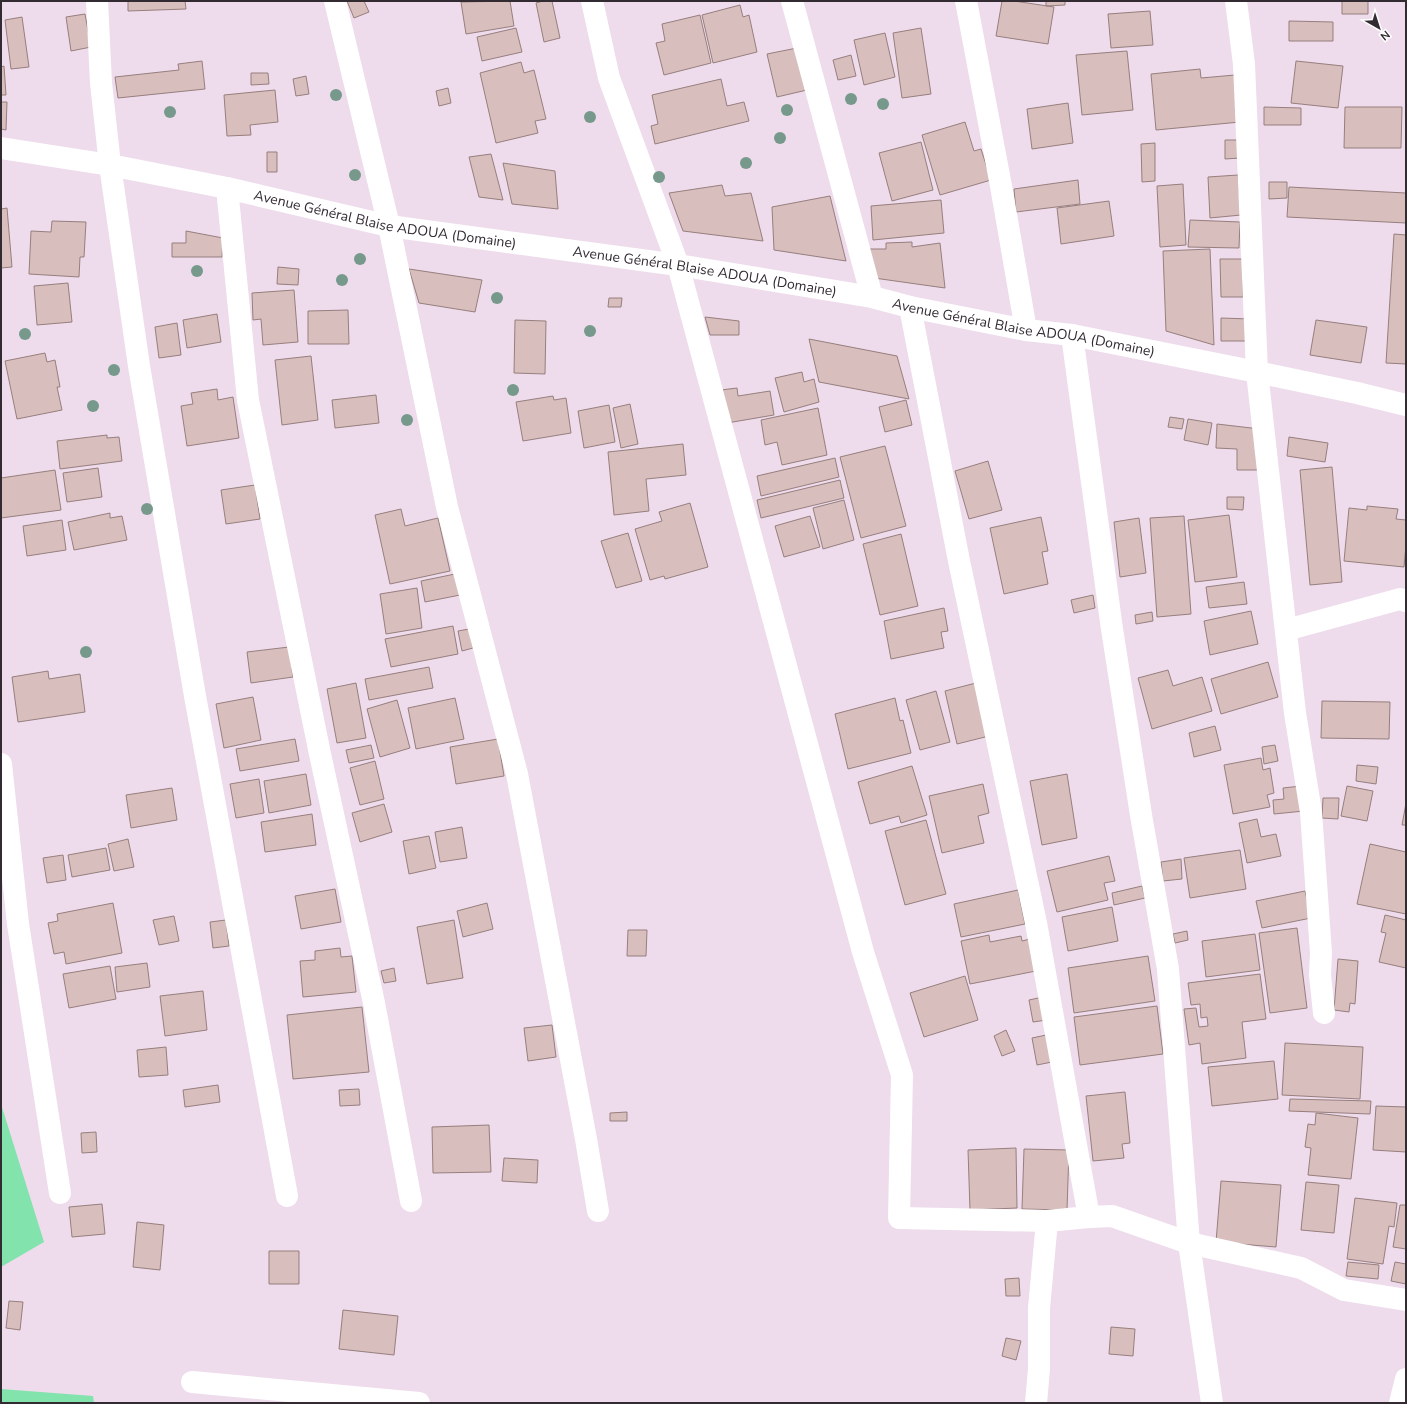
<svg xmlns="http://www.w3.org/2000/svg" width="1407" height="1404" viewBox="0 0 1407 1404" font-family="'Nunito Sans',sans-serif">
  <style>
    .green { fill: #82e3ac }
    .building { fill: #d8bebd; stroke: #977f7e }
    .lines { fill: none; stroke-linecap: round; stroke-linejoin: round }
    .street { stroke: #fff; stroke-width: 22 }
    .tree { fill: #77998c }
    .labels { text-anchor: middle; stroke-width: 3; stroke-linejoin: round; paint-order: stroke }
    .street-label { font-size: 14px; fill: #322b32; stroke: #fff }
  </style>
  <rect width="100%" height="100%" fill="#eedcec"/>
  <path class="green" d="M1,1104l43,138 -43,25z
    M1,1389l92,7 1,7h-93z"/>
  <path class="building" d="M128,1h57l1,8 -58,2z
    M347,1h17l5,11 -15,6z
    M510,1l4,25 -48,8 -5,-32z
    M543,1h9l8,37 -16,4 -8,-39z
    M1002,1h12l40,6 -6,37 -52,-8z
    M1046,1h19v4l-19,1z
    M1342,1h26v13h-26z
    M740,5l3,12 6,-2 8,37 -44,11 -11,-48z
    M1150,11l3,34 -42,3 -3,-34z
    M85,14l6,33 -20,4 -5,-34z
    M700,15l11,48 -47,12 -8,-32 9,-2 -3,-17z
    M22,17l7,50 -18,2 -6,-49z
    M1289,21l44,1v19h-44z
    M516,28l6,24 -40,9 -5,-24z
    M921,28l10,66 -29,4 -9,-65z
    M885,33l10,44 -31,8 -10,-45z
    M797,48l10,42 -30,7 -10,-43z
    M1127,51l6,59 -51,5 -6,-60z
    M851,55l5,21 -18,4 -5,-20z
    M202,61l3,28 -87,9 -3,-21 64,-7 -1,-6z
    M1296,61l47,5 -5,42 -47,-5z
    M521,62l3,11 10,-3 12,49 -11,2 3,12 -42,10 -16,-70z
    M4,66l2,29h-5v-28z
    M1200,69l1,9 34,-3 5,47 -84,8 -5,-56z
    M251,73h17l1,11 -18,1z
    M306,76l3,18 -13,2 -3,-17z
    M721,79l6,27 17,-4 5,19 -94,23 -4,-18 7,-2 -6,-29z
    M448,88l3,15 -12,3 -3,-15z
    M275,90l3,32 -28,3 1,10 -24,1 -3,-41z
    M1,102h6l-1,28 -5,-1z
    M1068,103l5,40 -41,6 -5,-40z
    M1264,107l37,1v17h-37z
    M1345,107h57l-1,41h-57z
    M965,122l9,29 7,-2 10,31 -51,15 -18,-60z
    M1225,140h14l1,18 -15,1z
    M921,142l12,48 -41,11 -13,-48z
    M1155,143v38l-13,1 -1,-38z
    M267,152h10v20h-10z
    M491,154l12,46 -24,-3 -10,-40z
    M503,163l52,8 3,38 -46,-5z
    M1238,175l3,40 -31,3 -2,-41z
    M1078,180l2,24 -64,8 -2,-23z
    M1269,182h18v16l-18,1z
    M1183,184l3,61 -26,2 -3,-61z
    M722,185l3,11 26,-3 12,48 -80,-10 -14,-38z
    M1289,187l117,6v30l-119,-6z
    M830,196l16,65 -72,-11 -2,-43z
    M941,200l3,33 -71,7 -2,-34z
    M1109,201l5,35 -53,8 -4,-36z
    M7,208l5,59 -11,1v-59z
    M1190,220l50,2 -1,26 -51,-1z
    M52,221l34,1 -2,35h-4l-1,20 -50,-3 2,-43 20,1z
    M186,231l37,7 -1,19h-50v-14h14z
    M1394,234l12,1v129l-20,-1z
    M912,242v5l28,-4 5,45 -71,-10 -5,-29h17v-6z
    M1210,249l4,96 -48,-14 -3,-80z
    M1220,259h23v38h-22z
    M278,267l21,2 -1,16 -21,-1z
    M409,269l73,11 -7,32 -56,-9z
    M68,283l4,39 -35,3 -3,-39z
    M294,290l4,52 -35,3 -2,-26 -8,1 -1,-27z
    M609,298h13l-1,9h-13z
    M348,310l1,34h-41v-33z
    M217,314l4,28 -34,6 -4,-28z
    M705,317l34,4v14h-29z
    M1221,318l29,1v22h-29z
    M515,320l31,1 -1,53 -31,-1z
    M1316,320l51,7 -6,36 -51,-8z
    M177,323l4,32 -22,3 -4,-31z
    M809,339l88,17 12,43 -90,-17z
    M45,353l2,9 8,-2 5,27h-3l5,23 -45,9 -12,-58z
    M311,356l7,64 -36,5 -7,-65z
    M802,372l2,10 10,-3 5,23 -35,10 -9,-34z
    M737,388l1,8 32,-5 4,24 -47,8 -6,-33z
    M217,389l1,11 15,-3 6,41 -52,8 -6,-40 12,-2 -2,-11z
    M376,395l3,28 -44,5 -3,-28z
    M553,396l1,4 12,-2 5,35 -48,8 -7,-39z
    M906,400l6,25 -27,7 -6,-25z
    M630,404l8,40 -17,4 -8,-40z
    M609,405l6,37 -31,6 -6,-37z
    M818,408l9,47 -45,10 -5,-23 -12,3 -4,-25z
    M1170,417l14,2 -2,10 -14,-2z
    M1188,419l24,4 -4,22 -24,-5z
    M1217,424l43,5v41h-23v-21l-21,-1z
    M107,435v3l12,-1 3,24 -62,8 -3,-28z
    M1289,437l39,6 -3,19 -38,-6z
    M683,444l3,31 -40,4 3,32 -35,4 -6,-63z
    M885,446l21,80 -45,12 -21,-81z
    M835,458l4,19 -78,19 -4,-20z
    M988,461l14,49 -33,9 -14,-48z
    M1332,467l10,115 -32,3 -10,-115z
    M98,468l4,29 -35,5 -4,-29z
    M55,470l6,40 -60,8v-40z
    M840,480l4,18 -83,20 -4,-18z
    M255,485l5,34 -34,5 -5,-34z
    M1227,497h17l-1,13 -16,-1z
    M844,500l10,40 -31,9 -10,-41z
    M690,503l18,64 -43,12 -1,-3 -14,4 -15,-51 27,-8 -3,-9z
    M1367,506l31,3 -2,10 10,1v25l-2,22 -60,-6 5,-53 18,2z
    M401,509l4,17 33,-8 12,53 -60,13 -15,-69z
    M110,513v5l12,-2 5,24 -53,10 -6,-28z
    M1229,515l8,62 -42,5 -7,-62z
    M810,516l10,31 -36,10 -9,-31z
    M1184,516l7,98 -34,3 -7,-99z
    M1041,517l7,34 -6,1 6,32 -44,10 -14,-66z
    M1139,518l7,55 -26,4 -6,-55z
    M62,520l4,30 -39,6 -4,-30z
    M628,533l14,48 -26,7 -15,-47z
    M901,534l17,72 -38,9 -17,-71z
    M455,574l5,21 -35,7 -4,-21z
    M1244,582l3,22 -38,4 -3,-21z
    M417,588l5,40 -36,6 -6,-40z
    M1093,595l2,13 -21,5 -3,-13z
    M944,608l4,23 -7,1 3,16 -53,11 -7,-38z
    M1251,611l7,33 -48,11 -6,-34z
    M1152,612l1,9 -17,3 -1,-9z
    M453,626l5,28 -67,13 -6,-28z
    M469,629l4,19 -11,3 -4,-20z
    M289,647l4,30 -42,6 -4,-31z
    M1268,662l10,35 -57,17 -10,-35z
    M429,667l4,21 -64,12 -4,-21z
    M1168,670l5,16 29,-9 10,34 -60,18 -14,-51z
    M48,671l1,8 31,-5 5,38 -67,10 -6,-45z
    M356,683l10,55 -29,5 -10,-54z
    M976,683l13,53 -32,8 -12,-53z
    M936,691l14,51 -30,8 -14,-50z
    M253,697l8,43 -37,8 -8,-44z
    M455,698l9,41 -48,10 -8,-41z
    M895,698l5,23 3,-1 8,33 -63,16 -13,-55z
    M397,700l13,48 -30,9 -13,-48z
    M1322,701l68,1 -1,37 -68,-1z
    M1215,726l6,24 -27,7 -5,-24z
    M295,739l4,22 -59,10 -4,-22z
    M498,739l6,37 -48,8 -6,-37z
    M371,745l3,13 -25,5 -3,-13z
    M1275,745l3,16 -14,3 -2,-17z
    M1261,758l2,12 7,-2 4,25 -7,2 3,12 -37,7 -9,-49z
    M375,761l9,38 -24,6 -10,-37z
    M1357,765l21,2 -2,17 -20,-3z
    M912,766l15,49 -26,8 -2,-7 -29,8 -12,-42z
    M306,774l5,31 -42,8 -5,-32z
    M1067,774l10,64 -35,7 -12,-64z
    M259,779l5,34 -28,5 -6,-34z
    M983,784l6,29 -11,3 6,27 -42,10 -13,-57z
    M1301,786l3,25 -30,3 -1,-14 11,-1 -1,-11z
    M1347,786l26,5 -6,30 -26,-5z
    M172,788l5,32 -46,8 -5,-33z
    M1323,798h16l-1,21 -16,-1z
    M1406,803v22h-4z
    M384,804l8,28 -32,10 -8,-29z
    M312,814l4,31 -51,7 -4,-30z
    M1257,819l4,18 15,-3 5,22 -34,7 -8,-40z
    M926,820l20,74 -41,11 -20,-74z
    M462,827l5,31 -27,4 -5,-30z
    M429,836l7,32 -27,6 -6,-33z
    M128,839l6,28 -20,4 -6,-27z
    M1370,844l36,8v62l-49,-10z
    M106,848l4,22 -38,7 -4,-22z
    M1240,850l6,39 -56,9 -6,-40z
    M63,855l3,25 -19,3 -4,-25z
    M1109,856l6,25 -11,2 4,17 -51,12 -10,-41z
    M1181,859l1,20 -19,2 -2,-19z
    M1142,886l3,12 -31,7 -2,-12z
    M335,889l6,33 -40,7 -6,-33z
    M1018,890l7,34 -64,13 -7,-33z
    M1305,891l6,27 -49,10 -6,-27z
    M113,903l9,50 -56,11 -2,-12 -10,2 -6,-31 10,-2 -1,-7z
    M487,903l6,26 -30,8 -6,-26z
    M1112,907l6,34 -50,10 -6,-34z
    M1385,915l21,5v48l-27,-6 7,-29 -5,-1z
    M174,916l5,25 -20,4 -6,-25z
    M226,920l3,26 -16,2 -3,-26z
    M454,920l9,58 -36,6 -10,-57z
    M1297,928l10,80 -37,5 -11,-80z
    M628,930h19l-1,26h-19z
    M1187,931l1,9 -13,3 -2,-9z
    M1255,934l5,36 -54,7 -4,-36z
    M989,935l1,7 31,-6 1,5 12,-3 7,32 -71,14 -9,-43z
    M340,948l1,9 11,-1 4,36 -53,5 -3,-36 15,-1v-9z
    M1148,956l7,45 -81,12 -6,-45z
    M1338,959l20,2 -3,43 -5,-1 -1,9 -15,-2z
    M147,963l3,24 -33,5 -2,-25z
    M110,966l6,33 -47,9 -6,-34z
    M394,968l2,13 -12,2 -3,-12z
    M1260,974l6,45 -24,3 4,36 -44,6 -2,-21 -11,2 -5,-36 12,-1 3,19 9,-1 -1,-9 -6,1 -1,-14 -9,1 -3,-22z
    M965,976l13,44 -54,17 -14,-44z
    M203,991l4,39 -42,6 -5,-40z
    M1043,997l4,23 -14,2 -4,-22z
    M1157,1006l6,48 -83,11 -6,-48z
    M362,1007l7,65 -76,7 -6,-64z
    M552,1025l4,32 -28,4 -4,-33z
    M1006,1030l9,21 -13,5 -8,-20z
    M1051,1034l6,27 -20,4 -5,-27z
    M1285,1043l78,4 -3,52 -78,-4z
    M166,1047l2,28 -29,2 -2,-27z
    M1274,1061l4,38 -66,7 -4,-39z
    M218,1085l2,17 -35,5 -2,-17z
    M359,1089l1,16 -20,1 -1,-16z
    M1125,1092l5,51 -8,1 2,14 -31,3 -7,-65z
    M1290,1099l81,2 -1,13 -81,-3z
    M1376,1106l30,1v45l-33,-2z
    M627,1112v9h-17v-8z
    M1316,1113l42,5 -7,61 -43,-4 3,-27 -6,-1 3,-23 7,1z
    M489,1125l2,47 -58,1 -1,-46z
    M96,1132l1,20 -15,1 -1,-20z
    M1016,1148l1,60 -47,2 -2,-60z
    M1024,1149l45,1 -2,60 -45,-1z
    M504,1158l34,2 -1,23 -35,-2z
    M1221,1181l60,4 -5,62 -60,-5z
    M1306,1182l33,3 -5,48 -33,-3z
    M1355,1198l42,5 -3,24 -5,-1 -6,38 -36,-5z
    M102,1204l3,30 -33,3 -3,-30z
    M1400,1205h6v44l-13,-2z
    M137,1222l27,3 -4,45 -27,-3z
    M269,1251h30v33h-30z
    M1348,1262l31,3 -1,14 -32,-3z
    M1395,1262l11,2v20l-15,-3z
    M1019,1278l1,18h-14l-1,-17z
    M9,1301l14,1 -3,28 -14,-2z
    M343,1310l55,6 -4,39 -55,-6z
    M1111,1327l24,2 -2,27 -24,-2z
    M1006,1338l15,3 -5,19 -14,-4z"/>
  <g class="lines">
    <g class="street">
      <path d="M97,1l4,82 9,82 29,201 56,330 92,500"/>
      <path d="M335,1l54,225 58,281 70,267 69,365 12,72"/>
      <path d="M592,1l17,77 69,187 185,687 39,123 -3,143 148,3 42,-4 23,-1 77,27 112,25 43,22 62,10"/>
      <path d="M792,1l80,296"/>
      <path d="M966,1l35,185 25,144"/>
      <path d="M1236,1l8,63 13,308 38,341 16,99 10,141 -1,22 4,38"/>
      <path id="s1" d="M1,148l109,17 117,23 162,38 289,39 194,32 38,10 116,23 46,5 185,37 100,21 49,12"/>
      <path d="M227,188l21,212 72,354 54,249 37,198"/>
      <path d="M910,307l49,254 77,362 53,294"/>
      <path d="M1072,335l40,294 29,186 27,154 21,274 23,160"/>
      <path d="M1286,630l114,-31 6,2"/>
      <path d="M1,764l17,160 42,269"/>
      <path d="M192,1382l227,21"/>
      <path d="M1036,1403l3,-34v-61l8,-87"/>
      <path d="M1400,1403l6,-24"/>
    </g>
  </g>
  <g class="tree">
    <circle cx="336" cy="95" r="6"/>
    <circle cx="851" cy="99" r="6"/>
    <circle cx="883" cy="104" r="6"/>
    <circle cx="787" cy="110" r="6"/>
    <circle cx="170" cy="112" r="6"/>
    <circle cx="590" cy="117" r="6"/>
    <circle cx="780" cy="138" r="6"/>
    <circle cx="746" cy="163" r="6"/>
    <circle cx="355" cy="175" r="6"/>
    <circle cx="659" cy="177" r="6"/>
    <circle cx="360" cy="259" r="6"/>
    <circle cx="197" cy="271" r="6"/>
    <circle cx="342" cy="280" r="6"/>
    <circle cx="497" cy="298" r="6"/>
    <circle cx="590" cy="331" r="6"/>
    <circle cx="25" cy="334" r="6"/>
    <circle cx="114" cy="370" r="6"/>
    <circle cx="513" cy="390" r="6"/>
    <circle cx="93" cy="406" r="6"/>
    <circle cx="407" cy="420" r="6"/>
    <circle cx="147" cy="509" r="6"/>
    <circle cx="86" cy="652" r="6"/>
  </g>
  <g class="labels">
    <g class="street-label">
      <text dy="5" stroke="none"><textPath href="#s1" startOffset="391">Avenue Général Blaise ADOUA (Domaine)</textPath></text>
      <text dy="5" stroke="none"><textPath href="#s1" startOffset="715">Avenue Général Blaise ADOUA (Domaine)</textPath></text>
      <text dy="5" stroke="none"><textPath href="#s1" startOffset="1039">Avenue Général Blaise ADOUA (Domaine)</textPath></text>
    </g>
  </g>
  <rect width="1407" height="1404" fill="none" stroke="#322b32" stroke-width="4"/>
  <g transform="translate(1379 28) rotate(141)" stroke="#ffffff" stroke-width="3" paint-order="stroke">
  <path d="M0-3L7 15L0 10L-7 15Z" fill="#322b32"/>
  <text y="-6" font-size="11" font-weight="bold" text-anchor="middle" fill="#322b32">N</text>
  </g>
</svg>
